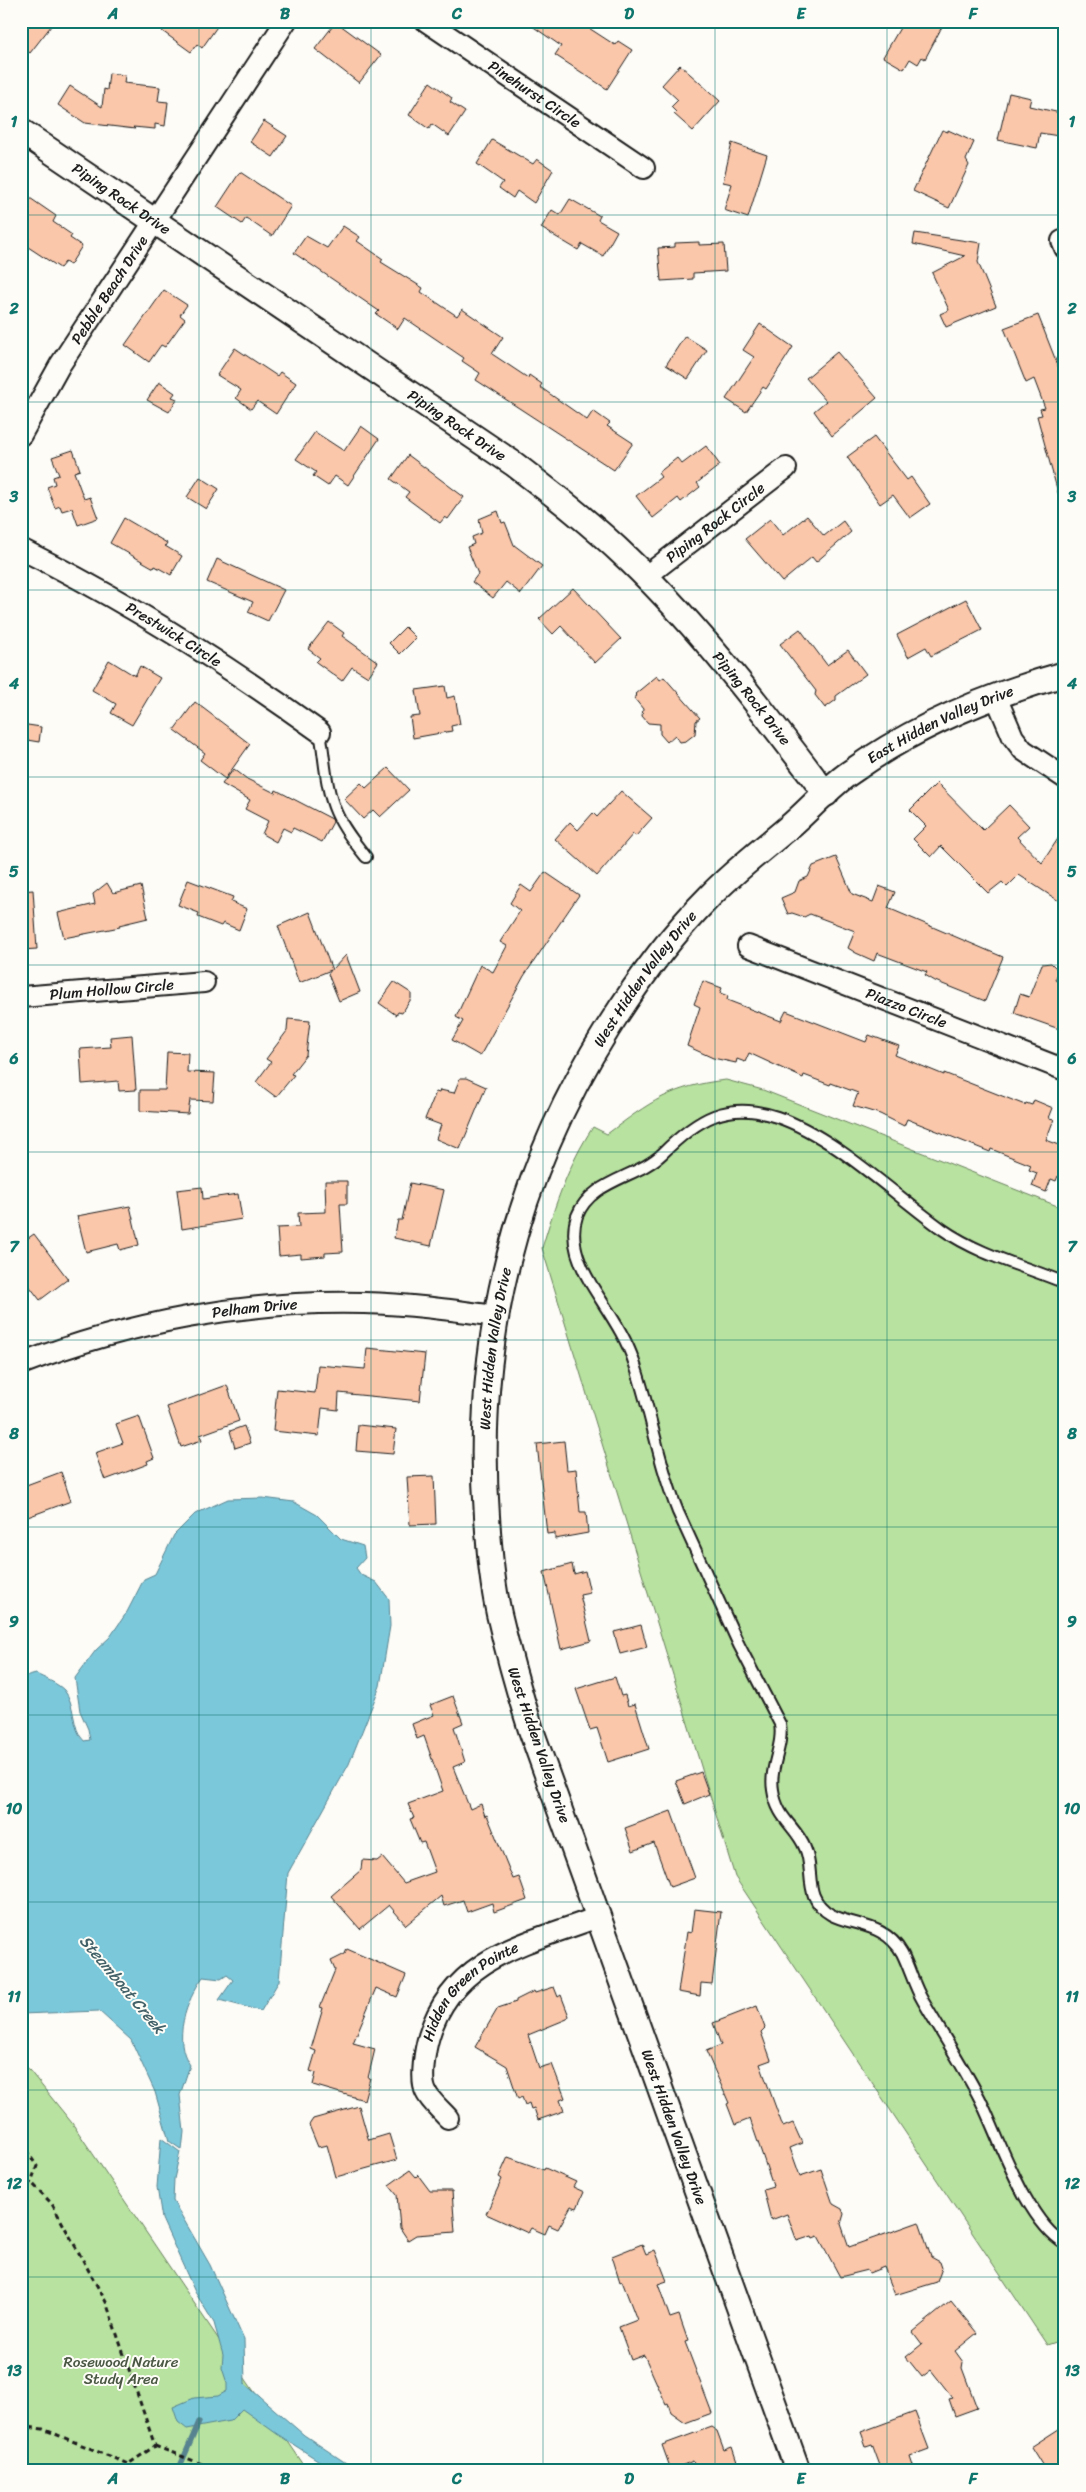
<svg xmlns="http://www.w3.org/2000/svg" width="1086" height="2492" viewBox="0 0 1086 2492" font-family="Sriracha,sans-serif">
  <style>
    .green { fill: #b7e29f; stroke: #6a7f5e }
    .water { fill: #7cc8db; stroke: #56838f }
    .lines { fill: none; stroke-linecap: round; stroke-linejoin: round }
    .stream { stroke: #56838f; stroke-width: 5.5 }
    .building { fill: #fac7ab; stroke: #1c1c1c }
    .service-casing { stroke: #1c1c1c; stroke-width: 14 }
    .minor-casing { stroke: #1c1c1c; stroke-width: 24 }
    .tertiary-casing { stroke: #1c1c1c; stroke-width: 28 }
    .path { stroke: #1c1c1c; stroke-width: 3; stroke-dasharray: 5 4; stroke-linecap: butt }
    .service { stroke: #fdfcf7; stroke-width: 10 }
    .minor { stroke: #fdfcf7; stroke-width: 20 }
    .tertiary { stroke: #fdfcf7; stroke-width: 24 }
    .grid { fill: none; stroke: #0f766e; stroke-width: 1; stroke-opacity: 0.55 }
    .labels { text-anchor: middle; stroke-width: 4; stroke-linejoin: round; paint-order: stroke }
    .street-label { font-size: 15px; fill: #1c1c1c; stroke: #fdfcf7 }
    .park-label { font-size: 15px; fill: #4a5743; stroke: #fdfcf7 }
    .water-label { font-size: 16px; font-style: italic; fill: #426168; stroke: #fdfcf7 }
    .neatline { fill: none; stroke: #0f766e; stroke-width: 2 }
    .grid-label { font-size: 16px; text-anchor: middle; font-weight: bold; fill: #0f766e }
  </style>
  <rect width="100%" height="100%" fill="#fdfcf7"/>
  <filter id="ink" filterUnits="userSpaceOnUse"><feTurbulence type="fractalNoise" baseFrequency=".02" numOctaves="2"/><feDisplacementMap in="SourceGraphic" scale="10" xChannelSelector="R" yChannelSelector="G"/><feConvolveMatrix kernelMatrix="1 2 1 2 8 2 1 2 1" color-interpolation-filters="sRGB"/></filter>
  <g filter="url(#ink)">
    <path class="green" d="M726,1080l37,10 302,119v1130l-18,6 -312,-468 -193,-629c13,-43 26,-83 51,-121l14,7c43,-32 64,-48 119,-54z
      M21,2060l51,63 236,348h-287z"/>
    <path class="water" d="M263,1498l31,4 23,13 24,24 22,7 2,12 -9,10 5,7 15,7 13,17 1,27 -10,60 -31,78 -61,109 -9,108 -18,30 -42,-11 14,-20 -6,-5 -6,4 -18,-2c-17,24 -31,63 -13,88l-10,30 4,37 -2,18 -13,-9 -14,-49 -24,-52 -32,-29 -78,3v-336l15,-4c8,4 21,9 28,16 12,14 7,38 20,51l6,-1 -2,-11 -8,-18 -5,-33 21,-28 14,-13 17,-25 17,-33 11,-5 19,-39 21,-21 33,-15z
      M161,2138l19,14 -6,27 -1,22 37,64 34,75 1,44 59,51 54,36h-23l-58,-37 -35,-25 -12,12 -43,8 -9,-7 -5,-15 21,-9 24,-2 9,-5v-8l-5,-15 1,-13 -9,-32 -19,-31 -33,-73 -5,-32z"/>
    <g class="lines">
      <path class="stream" d="M178,2471l21,-49"/>
    </g>
    <path class="building" d="M21,21h34l-25,32 -9,-7z
      M169,21h52l-19,27 -5,-4 -6,8 -29,-21z
      M525,21h33l13,9 7,-9 37,24 3,-4 14,9 -25,39 -52,-34 6,-9z
      M904,21h41l-20,38 -3,-2 -4,7 -8,-5 -6,10 -21,-12z
      M336,22l45,33 -22,28 -44,-34z
      M680,65l40,36 -27,30 -19,-17 2,-2 -5,-5 7,-7 -16,-15z
      M109,73l16,2 -1,8 36,4 -2,14 10,1 -3,24 -10,-2v5l-22,-2 2,2 -50,-6 -27,-18 12,-19 32,21 2,-18 3,1z
      M430,82l22,16 -2,4 15,10 -16,24 -17,-12 -3,5 -20,-14z
      M1009,93l22,5 -2,8 36,8v23l-25,-4 -3,15 -39,-8z
      M264,121l23,15 -14,21 -23,-15z
      M942,130l6,2v-2l26,12 -8,18 3,5 -20,43 -36,-17z
      M492,140l41,24 4,-5 16,11 -19,33 -17,-12 -4,7 -14,-10 4,-6 -26,-18z
      M732,143l35,12 -19,63 -24,-8 8,-26 -9,-2z
      M240,172l51,34 -19,30 -26,-18 -4,6 -25,-17z
      M27,196l29,20 -3,6 19,13 -2,3 12,8 -12,19 -5,-3 -5,6 -35,-23 4,-7 -8,-6v-27z
      M570,199l30,17 -2,4 19,11 -14,25 -21,-12 -4,6 -37,-22 11,-18 8,5z
      M343,226l17,11 -3,4 26,18 -2,3 42,26 -2,4 36,24 5,-7 41,28 -11,17 36,24 1,-3 13,9 -2,3 47,33 6,-9 17,12 -3,3 26,17 -19,27 -138,-90 4,-7 -18,-12 2,-3 -59,-40 -7,11 -22,-15 3,-3 -85,-58 12,-17 21,12z
      M915,233l66,10 -3,19 18,44 -50,21 -6,-13 9,-4 -17,-37 33,-17 -52,-12z
      M699,242v3l25,-1 2,27 -33,2v6l-32,2 -3,-33 17,-1v-4z
      M164,290l23,15 -7,10 5,4 -20,28 -4,-2 -12,17 -24,-17z
      M1038,315l27,69v115l-5,1 -23,-84 5,-1 -2,-6 5,-1 -11,-29 -8,4 -22,-55z
      M760,324l33,23 -27,42 -3,-2 -17,25 -20,-13 28,-42 -11,-7z
      M685,336l22,14 -19,29 -22,-14z
      M235,348l42,28 3,-4 16,11 -20,31 -19,-13 -6,8 -15,-11 5,-8 -24,-15z
      M837,352l40,46 -45,38 -18,-25 12,-10 -20,-23z
      M159,382l16,11 -3,4 5,2 -8,13 -22,-12z
      M361,426l18,13 -31,46 -13,-9 -7,10 -15,-10 3,-4 -20,-13 19,-27 29,19z
      M874,437l33,43 4,-3 19,27 -20,14 -17,-23 -13,9 -33,-47z
      M706,446l14,19 -23,18 3,4 -19,15 -3,-4 -25,20 -17,-22 25,-19 -3,-4 19,-15 5,6z
      M73,450l7,20 -6,2 10,27 6,-2 8,21 -20,7 -6,-17 -10,3 -2,-5 -5,2 -8,-21 8,-3 -2,-7 6,-2 -7,-18z
      M408,455l56,42 -16,22 -3,-2 -5,6 -35,-26 4,-5 -18,-13z
      M200,477l19,12 -13,20 -19,-12z
      M498,511l4,12 3,-1 9,23 28,21 -21,28 -15,-12 -13,16 -21,-16 6,-8 -11,-27 7,-3 -2,-7 10,-4 -3,-14z
      M807,516l17,20 19,-15 8,11 -35,30 -4,-5 -30,25 -37,-43 25,-20 13,16z
      M124,518l43,25 -2,3 17,10 -11,19 -16,-9 -1,2 -44,-25z
      M217,559l67,31 -16,31 -20,-9 5,-10 -46,-20z
      M573,588l48,51 -26,24 -34,-37 -8,8 -14,-15z
      M966,599l16,31 -51,26 -5,-9 -18,10 -11,-22z
      M329,622l15,11 -2,3 36,26 -10,15 -16,-10 -10,14 -26,-19 4,-4 -12,-9z
      M405,627l11,11 -16,16 -11,-11z
      M800,629l27,36 21,-15 18,24 -30,22v4l-11,8 -10,-13 1,-4 -36,-47z
      M109,660l26,16 5,-10 20,12 -28,47 -21,-12 5,-9 -24,-14z
      M657,676l3,4 4,-3 36,41 -4,3 -1,13 -9,7 -6,1 -5,-7 -8,7 -7,-8v-10l-12,-1 -6,-7 1,-7 -9,-11 3,-2 -2,-2z
      M445,686l2,12 8,-2 5,28 -9,2 1,5 -39,7 -3,-21 10,-1 -4,-26z
      M195,702l55,42 -25,35 -25,-19 5,-7 -31,-23z
      M21,724l20,3 -2,15 -18,-3z
      M388,768l21,22 -29,27 -7,-7 -10,9 -19,-20 17,-16 5,5z
      M234,769l13,10 28,14 1,-3 56,29 1,3 -11,20 -29,-14 -2,4 -8,-4 -7,14 -14,-8 6,-13 -23,-12 5,-9 -28,-16z
      M937,783l46,47 26,-25 20,21 -12,11 25,26 23,-35v77l-46,-30 -12,12 -5,-5 -14,11 -47,-47 -10,11 -18,-18 13,-13 -16,-16z
      M621,791l31,27 -16,18 -3,-2 -36,42 -42,-37 15,-17 8,8 15,-17 4,4z
      M836,857l16,37 21,8 6,-16 16,6 -7,16 115,49 -18,44 -50,-20 -10,-6 2,-3 -50,-19 -3,8 -18,-8 -8,-5 7,-17 -45,-17 -6,3 -12,-4 -4,1 -7,-16 14,-6 4,-11 9,-4 5,-11z
      M545,872l34,23 -55,81 -44,80 -28,-16 11,-19 -7,-4 24,-52 13,7 14,-26 -7,-4 20,-31 -10,-8 11,-18 10,7z
      M188,880l45,17 -2,5 16,7 -8,21 -16,-7 -2,3 -23,-9 1,-4 -21,-8z
      M107,883l6,10 28,-7 7,32 -29,7 1,2 -56,11 -6,-25 37,-9 -2,-10z
      M33,890l4,59 -16,1v-59z
      M310,912l22,58 14,-15 14,37 -21,9 -11,-27 3,-4 -32,13 -21,-57z
      M1051,963l8,8 -4,9 10,4v47l-51,-18 6,-19 9,3 13,-33z
      M703,981l19,7 -2,5 8,3 -1,4 54,21 5,-10 80,31 3,-7 30,11 -4,9 49,20v-2l81,32 1,-2 6,2 2,-5 19,8 -4,10 5,1 -8,21 19,7v31l-7,-2 -2,5 -5,-2 -5,13 -14,-6 5,-13 -8,-3 2,-5 -40,-16 -1,3 -83,-33 -3,7 -24,-12 -27,-8 5,-13 -27,-10 -1,2 -26,-10 -1,3 -54,-25 -4,9 -8,-3 -1,4 -23,-5 -26,-12 13,-39 -6,-3z
      M394,982l17,11v6l-9,14 -4,-1 -2,3 -17,-12z
      M288,1019l22,2 -4,34 -15,19 3,1 -18,22 -20,-15 15,-20 -5,-3 21,-28z
      M132,1035l4,55 -17,1 -1,-10 -36,3 -2,-35 31,-2 -1,-10z
      M167,1052l21,1 -1,19 28,1 -2,28 -23,-1 -2,14 -48,-3v-21h25z
      M460,1078h6l20,9 -26,62 -24,-10 5,-14 -16,-6 11,-27 3,1 1,-3 14,3z
      M325,1181h22v23h-7l3,48 -18,1v3l-24,2v-4l-22,2 -2,-28 22,-1 -1,-14 28,-1z
      M410,1183l34,7 -13,56 -37,-8 4,-18h4z
      M202,1187l1,12 35,-5 4,25 -60,10 -5,-39z
      M130,1206l9,39 -19,5 -2,-6 -32,8 -9,-36z
      M34,1234l34,45 -28,21 -19,-25v-32z
      M367,1348l58,6 -5,47 -81,-8 -1,17 -16,-2 -3,28 -46,-5 4,-42 38,4 3,-28 47,4z
      M227,1385l12,36 -39,14 2,5 -21,7 -14,-40z
      M139,1416l15,42 -7,3 1,3 -43,16 -10,-27 28,-10 -7,-19z
      M358,1425l38,4 -3,25 -37,-3z
      M244,1426l6,17 -15,5 -5,-17z
      M564,1441l3,29 9,-1 4,43h6l2,21 -33,6v-6l-8,1 -10,-90z
      M61,1472l10,29 -46,17 -4,-11v-20z
      M434,1476l2,48 -26,1 -3,-48z
      M572,1564l2,10 11,-3 5,22 -10,2 11,46 -30,8 -17,-77z
      M641,1625l6,22 -27,7 -6,-22z
      M615,1677l6,19 4,-1 3,11 7,-2 14,45 -41,13 -11,-34 -7,2 -14,-41z
      M453,1696l10,27 -9,4 11,35 -12,5 17,42 11,-5 4,12 2,-1 26,64 6,-2 8,23 -33,12 -2,-9 -25,9 -4,-12 -19,6 -3,-10 -35,29 -17,-20 -29,24 -29,-33 30,-26 1,-10 15,1 5,-4 22,26 31,-11 -11,-30 -4,1 -10,-24 4,-1 -6,-14 35,-13 -19,-55 -7,3 -5,-15 22,-9 -4,-10z
      M701,1772l8,22 -24,10 -9,-23z
      M671,1811l24,67 -25,9 -16,-44 -21,8 -8,-23z
      M694,1909l27,3 -9,72 -11,-1 -1,13 -22,-4 9,-60 4,1z
      M347,1949l59,26 -9,22 -21,-9 -23,55 22,6 -7,29h2l-6,22 -51,-15 3,-12 -6,-2 6,-20 -5,-2 12,-41 -3,-1 15,-37 -4,-9 14,-7z
      M554,1987l4,10 3,-2 8,21 -2,3 -39,16 11,33 13,-4 13,34 -5,2 4,11 -26,9 -4,-12 -3,1 -2,-6 -4,2 -3,-8 -4,2 -11,-33 -32,-19 23,-39 18,-6v-2l18,-9 1,2z
      M757,2006l8,22 -4,4 10,28 -11,4 23,63 10,-4 9,20 -12,5 10,28 21,-7 12,35 9,5 2,5 -3,10 8,23 70,-25 12,35 9,5 2,6 -5,14 -42,13 -11,-28 -15,6 -1,-3 -28,7 -22,-41 -5,2 -1,-2 -15,5 -10,-27 -16,6 -8,-31 10,-3 -23,-67 -15,6 -8,-21 2,-1 -23,-52 15,-6 -8,-22z
      M359,2106l9,32 1,2 20,-6 8,26 -61,17 -9,-32 -9,2 -9,-22 4,-6z
      M508,2157l36,13 1,-2 31,14 -3,5 11,5 -7,16 -6,-2 -13,23 -9,-4 -4,9 -14,-6 -3,5 -42,-19 16,-35 -3,-2z
      M410,2170l6,7 2,-2 12,16h22l3,41 -39,3 -8,5 -8,-12 -3,-33 -8,-10z
      M642,2244l4,10 9,-4 12,31 -9,3 12,34 9,-3 9,26 -3,1 27,71 -27,10 -14,-10 -3,-10 -2,1 -22,-49 -13,5 -12,-33 18,-7 -15,-39 -2,1 -8,-26z
      M951,2301l26,32 -22,18 8,11 -1,6 15,40 -22,8 -6,-17 4,-1 -22,-28 -9,7 -16,-20 16,-13 -9,-12z
      M915,2412l14,37 -19,7 5,15h-33l-10,-27 -6,2 -5,-14z
      M1065,2425v36l-19,10 -15,-24z
      M711,2427l6,4 7,19 8,-3 8,24h-43l-4,-10 -22,9 -9,-25z"/>
    <g class="lines">
      <g class="service-casing">
        <path id="service" d="M320,732c5,26 5,55 16,80 7,16 18,30 30,45
          M1065,1283c-41,-17 -86,-28 -123,-54 -49,-35 -108,-93 -165,-112 -50,-17 -80,2 -115,37 -25,24 -71,26 -85,62 -8,23 2,48 14,68 15,25 34,50 43,78 17,49 24,101 44,150l61,133 41,79c4,22 -11,43 -7,66 4,29 23,36 32,58 7,15 3,33 9,48 16,37 65,16 88,57 8,16 12,33 21,48 19,33 40,65 57,98 20,41 46,122 85,145"/>
      </g>
      <g class="minor-casing">
        <g id="minor">
          <path id="s1" d="M426,21l218,147"/>
          <path d="M1062,241l3,7"/>
          <path id="s2" d="M21,435l39,-70 226,-344"/>
          <path id="s3" d="M21,549c106,52 203,114 299,183"/>
          <path id="s4" d="M645,577l141,-109"/>
          <path d="M996,697l17,40 10,13 42,28"/>
          <path id="s5" d="M748,946l317,124"/>
          <path id="s6" d="M21,997l183,-15"/>
          <path id="s7" d="M21,1364c108,-42 227,-64 343,-61 44,1 88,7 132,13"/>
          <path id="s8" d="M448,2118c-6,-7 -18,-17 -22,-26 -6,-12 -1,-43 3,-56 24,-80 100,-93 169,-119"/>
        </g>
      </g>
      <g class="tertiary-casing">
        <g id="tertiary">
          <path id="s9" d="M21,131l493,333c39,30 78,60 114,95 74,71 136,153 198,235"/>
          <path id="s10" d="M798,2471l-267,-741c-12,-38 -23,-77 -32,-116 -7,-32 -10,-65 -12,-98 -13,-175 28,-340 121,-488 29,-46 62,-92 101,-131 25,-26 53,-47 80,-70 20,-17 38,-38 59,-53 64,-46 141,-79 217,-100"/>
        </g>
      </g>
      <path class="path" d="M21,2143l16,23 -6,16 -10,11
        M21,2426l22,3 85,35 27,-18 -49,-144 -54,-98 -21,-22
        M155,2446l65,25"/>
      <use href="#service" class="service"/>
      <use href="#minor" class="minor"/>
      <use href="#tertiary" class="tertiary"/>
    </g>
  </g>
  <path class="grid" d="M199,21v2450M371,21v2450M543,21v2450M715,21v2450M887,21v2450M21,215h1044M21,402h1044M21,590h1044M21,777h1044M21,965h1044M21,1152h1044M21,1340h1044M21,1527h1044M21,1715h1044M21,1902h1044M21,2090h1044M21,2277h1044"/>
  <g class="labels">
    <g class="street-label">
      <text dy="5" stroke="none"><textPath href="#s1" startOffset="131">Pinehurst Circle</textPath></text>
      <text dy="5" stroke="none"><textPath href="#s9" startOffset="121">Piping Rock Drive</textPath></text>
      <text dy="5" stroke="none"><textPath href="#s2" startOffset="170">Pebble Beach Drive</textPath></text>
      <text dy="5" stroke="none"><textPath href="#s9" startOffset="526">Piping Rock Drive</textPath></text>
      <text dy="5" stroke="none"><textPath href="#s4" startOffset="89">Piping Rock Circle</textPath></text>
      <text dy="5" stroke="none"><textPath href="#s3" startOffset="175">Prestwick Circle</textPath></text>
      <text dy="5" stroke="none"><textPath href="#s9" startOffset="930">Piping Rock Drive</textPath></text>
      <text dy="5" stroke="none"><textPath href="#s10" startOffset="1975">East Hidden Valley Drive</textPath></text>
      <text dy="5" stroke="none"><textPath href="#s10" startOffset="1580">West Hidden Valley Drive</textPath></text>
      <text dy="5" stroke="none"><textPath href="#s6" startOffset="91">Plum Hollow Circle</textPath></text>
      <text dy="5" stroke="none"><textPath href="#s5" startOffset="170">Piazzo Circle</textPath></text>
      <text dy="5" stroke="none"><textPath href="#s7" startOffset="241">Pelham Drive</textPath></text>
      <text dy="5" stroke="none"><textPath href="#s10" startOffset="1175">West Hidden Valley Drive</textPath></text>
      <text transform="translate(539 1745) rotate(71)" y="5">West Hidden Valley Drive</text>
      <text dy="5" stroke="none"><textPath href="#s8" startOffset="154">Hidden Green Pointe</textPath></text>
      <text transform="translate(674 2127) rotate(70)" y="5">West Hidden Valley Drive</text>
    </g>
    <g class="park-label">
      <text x="121" y="2367">Rosewood Nature<tspan x="121" dy="17">Study Area</tspan></text>
    </g>
    <g class="water-label">
      <text transform="translate(123 1984) rotate(50)" y="6">Steamboat Creek</text>
    </g>
  </g>
  <rect width="1086" height="2492" fill="none" stroke="#fdfcf7" stroke-width="55"/>
  <rect x="28" y="28" width="1030" height="2436" class="neatline"/>
  <g class="grid-label">
    <text x="113" y="19">A</text>
    <text x="285" y="19">B</text>
    <text x="457" y="19">C</text>
    <text x="629" y="19">D</text>
    <text x="801" y="19">E</text>
    <text x="973" y="19">F</text>
    <text x="14" y="127">1</text>
    <text x="1072" y="127">1</text>
    <text x="14" y="314">2</text>
    <text x="1072" y="314">2</text>
    <text x="14" y="502">3</text>
    <text x="1072" y="502">3</text>
    <text x="14" y="689">4</text>
    <text x="1072" y="689">4</text>
    <text x="14" y="877">5</text>
    <text x="1072" y="877">5</text>
    <text x="14" y="1064">6</text>
    <text x="1072" y="1064">6</text>
    <text x="14" y="1252">7</text>
    <text x="1072" y="1252">7</text>
    <text x="14" y="1439">8</text>
    <text x="1072" y="1439">8</text>
    <text x="14" y="1627">9</text>
    <text x="1072" y="1627">9</text>
    <text x="14" y="1814">10</text>
    <text x="1072" y="1814">10</text>
    <text x="14" y="2002">11</text>
    <text x="1072" y="2002">11</text>
    <text x="14" y="2189">12</text>
    <text x="1072" y="2189">12</text>
    <text x="14" y="2376">13</text>
    <text x="1072" y="2376">13</text>
    <text x="113" y="2484">A</text>
    <text x="285" y="2484">B</text>
    <text x="457" y="2484">C</text>
    <text x="629" y="2484">D</text>
    <text x="801" y="2484">E</text>
    <text x="973" y="2484">F</text>
  </g>
</svg>
